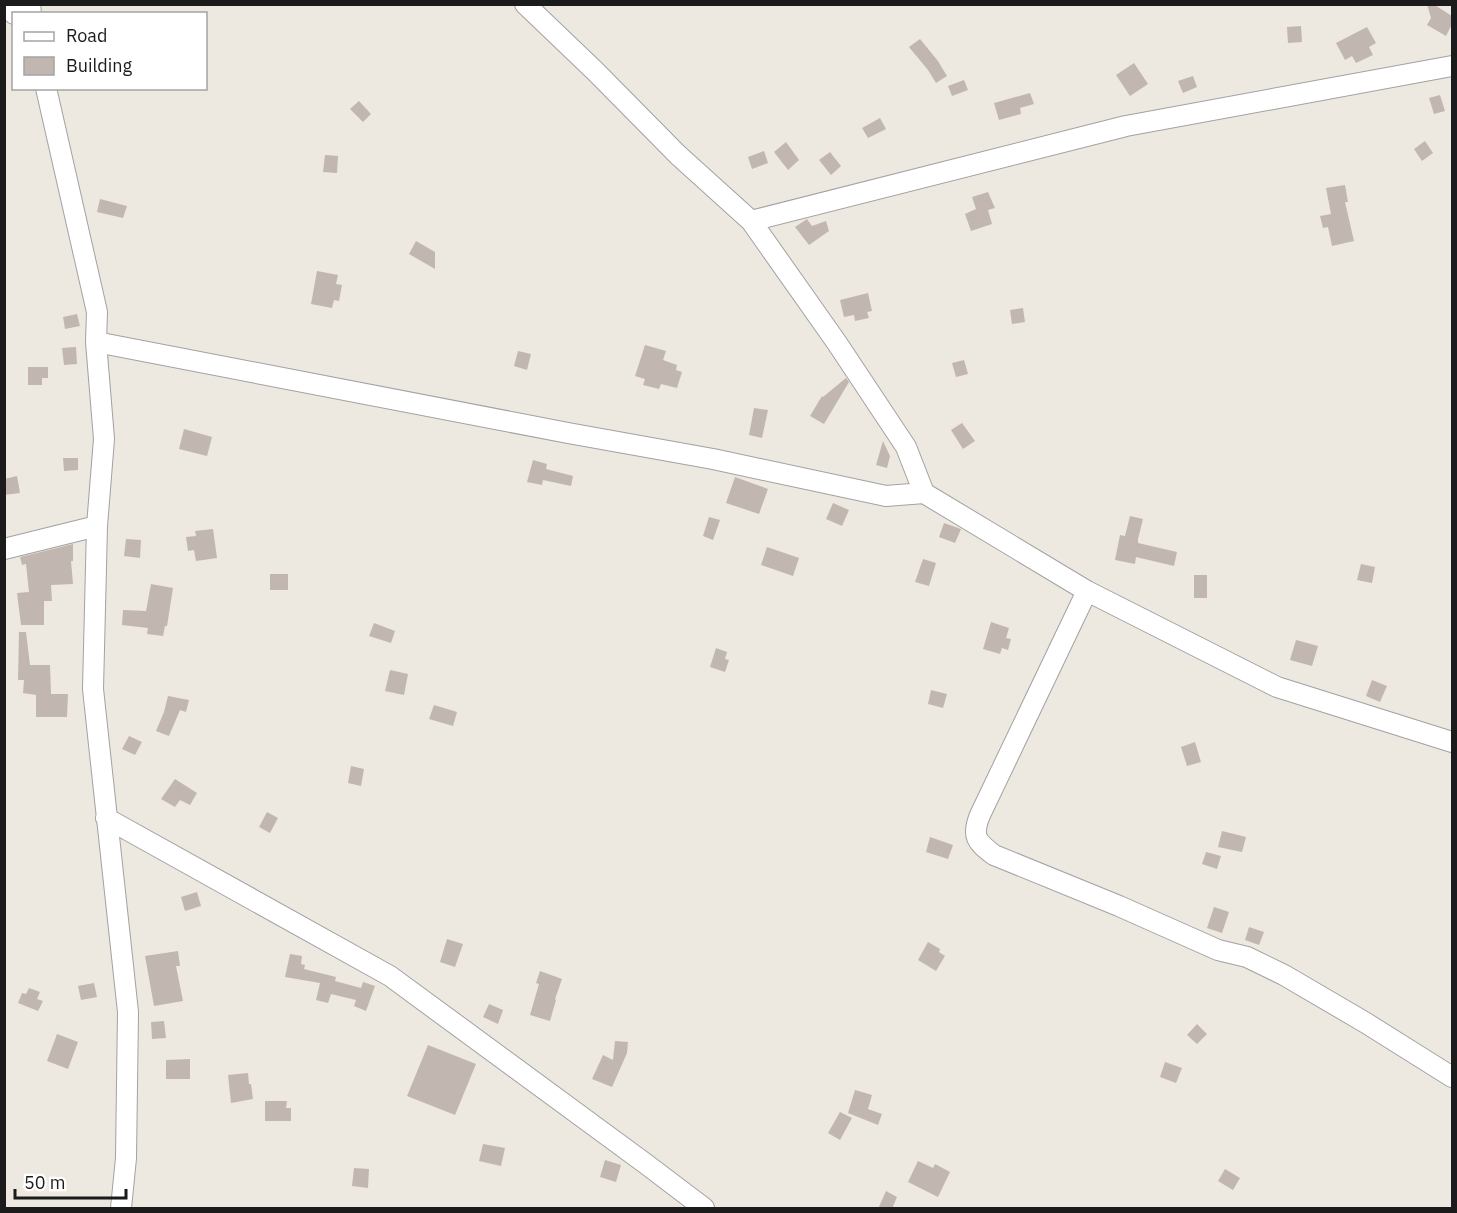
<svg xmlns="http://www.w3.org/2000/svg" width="1457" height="1213" viewBox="0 0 1457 1213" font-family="'IBM Plex Sans',sans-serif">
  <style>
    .building { fill: #c1b7b0 }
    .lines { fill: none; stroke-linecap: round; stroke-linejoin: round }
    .minor-casing { stroke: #a2a2a2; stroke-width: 22 }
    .minor { stroke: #fff; stroke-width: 20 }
  </style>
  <rect width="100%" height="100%" fill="#ede8e0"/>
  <path class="building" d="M1427,4h6l19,12v8l-6,12 -19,-11 4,-7z
    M1301,26l1,16 -14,1 -1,-16z
    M1367,27l9,16 -7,4 4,8 -17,8 -4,-7 -7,4 -9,-17z
    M920,39l18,22 9,15 -11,7 -8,-13 -19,-23z
    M1134,63l14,21 -18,12 -14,-21z
    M1193,76l4,11 -14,6 -5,-12z
    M964,80l4,10 -16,6 -4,-10z
    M1030,93l4,11 -14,4 1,6 -22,6 -5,-17z
    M1440,95l5,16 -11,3 -5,-16z
    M359,101l12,13 -8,8 -13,-13z
    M880,118l6,11 -18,9 -6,-10z
    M1425,141l8,12 -11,8 -8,-12z
    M786,142l13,18 -11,10 -14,-18z
    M764,151l4,12 -16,6 -4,-12z
    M830,152l11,14 -10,9 -12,-15z
    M325,155l13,1 -1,17 -14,-1z
    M1345,185l3,17h-3l9,39 -22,5 -4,-19 -5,1 -3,-12 11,-2 -5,-26z
    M988,192l7,16 -7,2 4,14 -21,7 -6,-17 11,-5 -4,-12z
    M100,199l27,7 -4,12 -26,-6z
    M807,219l5,7 14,-5 3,10 -20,14 -14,-18z
    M416,241l19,11v17l-26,-15z
    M317,271l21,4 -2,9 6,1 -3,16 -5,-1 -2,8 -21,-4z
    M868,293l4,18 -5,1 2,6 -14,3 -1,-6 -10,2 -4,-17z
    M1023,308l2,14 -13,2 -2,-14z
    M77,314l3,12 -15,3 -2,-12z
    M645,345l21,6 -3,9 14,5 -1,5 6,2 -5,16 -16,-4 -2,5 -16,-4 2,-6 -10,-3z
    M76,347l1,17 -13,1 -2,-17z
    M518,351l13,3 -4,16 -13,-4z
    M964,360l4,14 -12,3 -4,-14z
    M28,367h20v11h-6v7h-14z
    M846,378l3,4 -25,42 -14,-8 12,-20 1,1z
    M754,408l14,2 -6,28 -13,-3z
    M962,423l13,18 -12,8 -12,-19z
    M184,429l28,8 -5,19 -28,-7z
    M883,441l7,15 -3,12 -11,-3z
    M63,458h15v12l-14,1z
    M533,460l14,4 -1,5 27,7 -2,10 -28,-6 -1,5 -15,-3z
    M17,476l3,17 -16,2v-16z
    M735,477l33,12 -9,25 -33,-11z
    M833,503l16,7 -7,16 -16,-7z
    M1130,516l13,3 -5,20v4l39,9 -3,14 -38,-9 -1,7 -20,-4 5,-25 5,1z
    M709,517l11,3 -7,20 -10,-4z
    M944,523l17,6 -6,14 -16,-6z
    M213,529l4,29 -21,3 -2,-11 -6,1 -2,-14 10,-1 -1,-5z
    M126,539l15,1 -1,18 -16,-2z
    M73,544v17h-2l2,23 -22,1 1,16h-8v24h-23l-4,-32 12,-1 -3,-28 -4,1 -2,-8z
    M767,547l32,11 -6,18 -32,-11z
    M923,559l13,4 -7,23 -14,-4z
    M1361,564l14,3 -3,16 -15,-3z
    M270,574h18v16h-18z
    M1194,575h13v23h-13z
    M151,584l22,4 -6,38h-2l-2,10 -16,-2 1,-6 -26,-3 1,-15 23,1z
    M991,622l18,6 -3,10 5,1 -3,11 -6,-2 -2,6 -17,-5z
    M374,623l21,8 -4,12 -22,-7z
    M19,632h7l4,33h20l1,29h17l-1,23h-31v-22l-13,-2 1,-13h-6z
    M1296,640l22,6 -6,20 -22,-6z
    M716,648l11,4 -2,7 4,1 -4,12 -15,-5z
    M390,670l18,4 -4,21 -19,-4z
    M1372,680l15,6 -7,16 -14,-6z
    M931,690l16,4 -4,14 -15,-4z
    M168,696l21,4 -3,12 -6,-2 -11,26 -13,-5 8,-19z
    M434,705l23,7 -4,14 -24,-7z
    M129,736l13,6 -7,13 -13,-6z
    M1195,742l6,20 -14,4 -6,-19z
    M351,766l13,3 -3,17 -13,-3z
    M175,779l22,14 -7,12 -10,-5 -5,7 -14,-8z
    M267,812l11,6 -8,15 -11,-6z
    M1222,831l24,6 -4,15 -24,-5z
    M930,837l23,8 -5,14 -22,-7z
    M1206,852l15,4 -4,13 -15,-5z
    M197,892l4,14 -16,5 -4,-14z
    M1214,907l15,5 -7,21 -15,-5z
    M1249,927l15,5 -5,13 -14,-5z
    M447,939l16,5 -8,23 -15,-5z
    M928,942l12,7 -1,3 6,4 -9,15 -18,-11z
    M178,951l2,15h-4l7,35 -29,5 -9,-50z
    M290,954l12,2 -1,8 4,1 -1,4 32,8 -1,4 26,7 2,-6 12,4 -9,25 -12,-5 2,-6 -25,-6 -3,9 -12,-3 4,-17 -35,-6z
    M540,971l22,8 -7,20 1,1 -6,21 -20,-6 9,-31 -3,-1z
    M94,983l3,14 -16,3 -3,-14z
    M29,988l11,4 -3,7 6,2 -5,10 -20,-8 4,-10 4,1z
    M489,1004l14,6 -5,14 -15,-7z
    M164,1021l2,17 -14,1 -1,-17z
    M1197,1024l10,10 -10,10 -10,-9z
    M57,1034l21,8 -10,27 -21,-8z
    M615,1041l13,1 -1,11 -15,34 -20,-8 11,-24 10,5z
    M428,1045l48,19 -21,51 -48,-19z
    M190,1059v20h-24v-19z
    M1165,1062l17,6 -6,15 -16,-6z
    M248,1073l1,11h2l2,15 -22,4 -3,-28z
    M855,1090l17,5 -4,14 14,5 -4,11 -30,-12z
    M265,1101h22l-1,7h5v13h-26z
    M840,1112l12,6 -12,22 -12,-7z
    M483,1144l22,4 -4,18 -22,-5z
    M605,1160l16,5 -5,17 -16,-5z
    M918,1161l15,7 2,-4 15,8 -12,25 -30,-15z
    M354,1168l15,1 -1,19 -16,-2z
    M1225,1169l15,9 -7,12 -15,-9z
    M886,1191l11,6 -5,12h-14z"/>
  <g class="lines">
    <g class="minor-casing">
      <path id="minor" d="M5,4l9,10
        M30,4l1,10
        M525,4l70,67 83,84 73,66 86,122 69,104 18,46
        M46,88l51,224 -1,30 8,97 -7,87 -4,163 35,323 -2,146 -5,50
        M751,221l375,-95 326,-60
        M96,342l472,91 145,26 173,37 38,-3 163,98 190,96 175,55
        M4,549l93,-23
        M1087,591l-107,224c-9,22 -3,27 14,40l125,51 99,44 29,7 37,18 82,48 86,54
        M106,818l284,158 256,188 58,44"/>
    </g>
    <use href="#minor" class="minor"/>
  </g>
  <rect width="1457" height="1213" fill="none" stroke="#1b1b1b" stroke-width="12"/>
  <rect x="12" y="12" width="195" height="78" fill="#ffffff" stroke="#a4a4a4" stroke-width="1.5"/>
  <rect x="24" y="32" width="30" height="9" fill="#ffffff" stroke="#a4a4a4" stroke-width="1.5"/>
  <text x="66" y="42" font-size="18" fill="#1b1b1b">Road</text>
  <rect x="24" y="57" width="30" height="18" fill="#c1b7b0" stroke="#a4a4a4" stroke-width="1.5"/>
  <text x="66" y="72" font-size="18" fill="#1b1b1b">Building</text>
  <path d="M15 1189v9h111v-9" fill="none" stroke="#1b1b1b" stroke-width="3"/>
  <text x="24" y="1189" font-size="18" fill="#1b1b1b" stroke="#ffffff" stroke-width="4.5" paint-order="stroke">50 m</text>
</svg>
